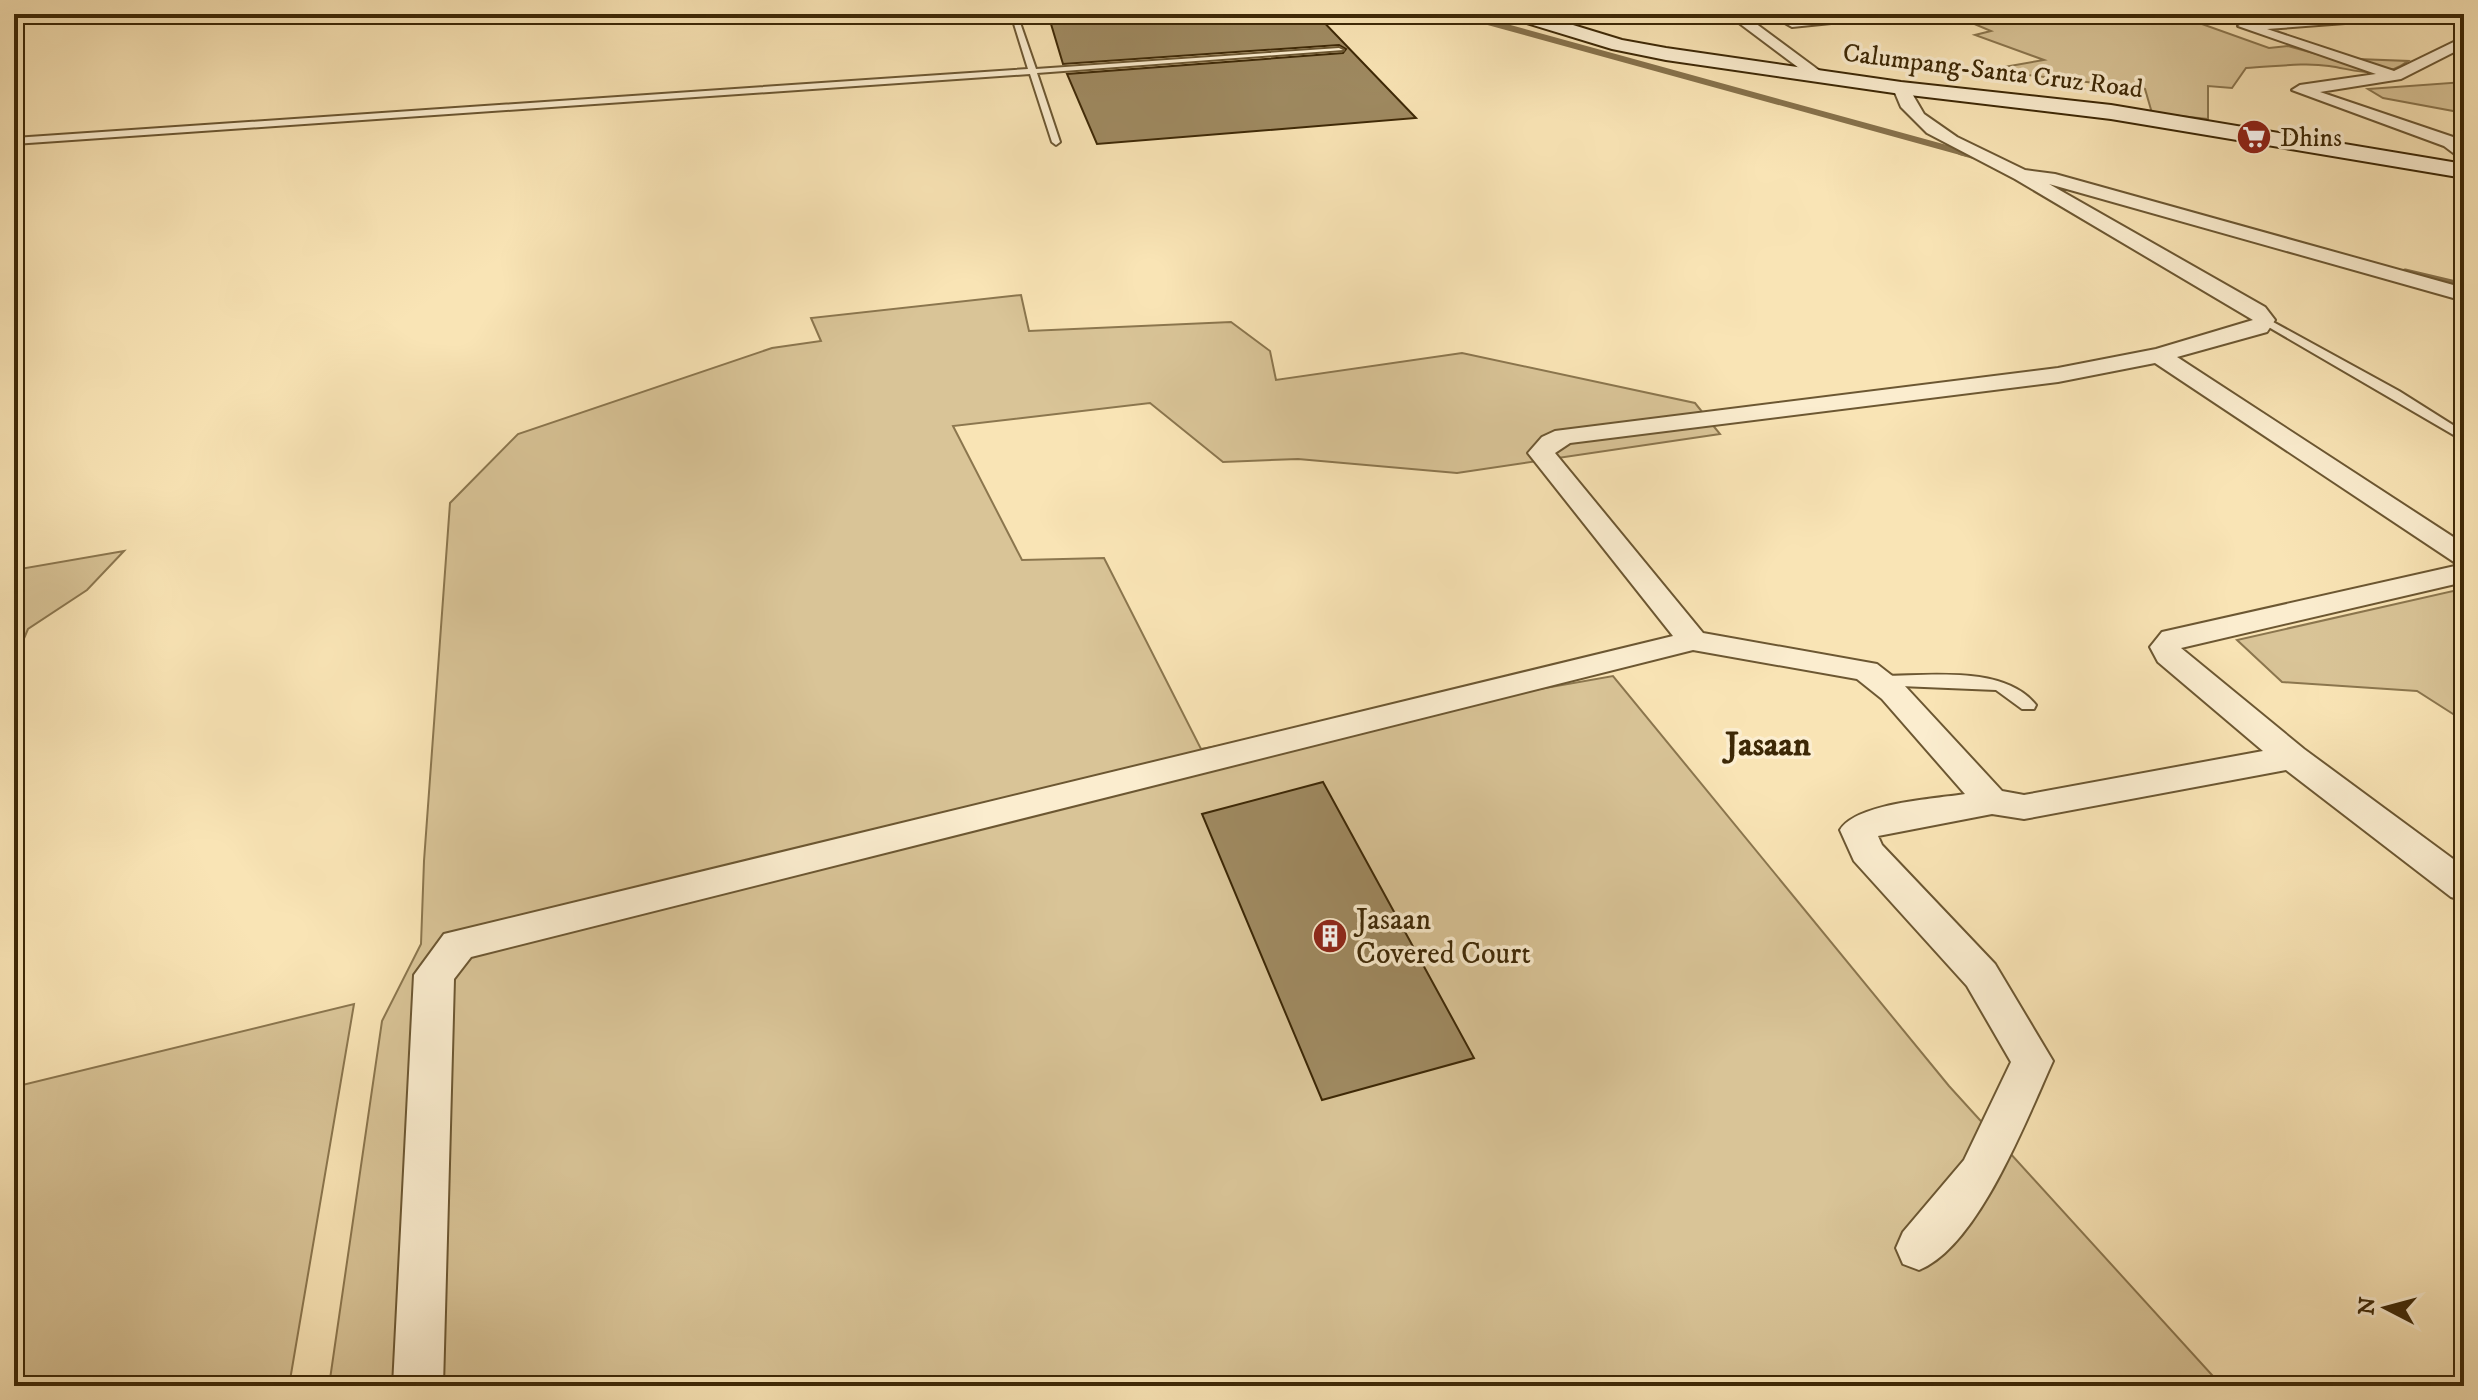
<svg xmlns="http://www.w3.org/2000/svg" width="2478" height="1400" viewBox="0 0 2478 1400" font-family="'IM FELL DW Pica',serif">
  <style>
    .green { fill: #d9c497; stroke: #8b764e; stroke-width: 2 }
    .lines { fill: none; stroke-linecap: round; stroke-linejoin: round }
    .stream-far1 { stroke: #87724c; stroke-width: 6 }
    .stream { stroke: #87724c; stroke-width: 7 }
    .building { fill: #9f8a61; stroke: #3d2806; stroke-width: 2 }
    .service-casing { stroke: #6c5732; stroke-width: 4 }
    .minor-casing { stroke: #6c5732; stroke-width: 4 }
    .secondary-casing { stroke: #3d2806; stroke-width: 4 }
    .service { fill: #fbedcf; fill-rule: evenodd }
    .minor { fill: #fbedcf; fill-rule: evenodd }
    .secondary { fill: #fbedcf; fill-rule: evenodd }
    .labels { text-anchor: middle; stroke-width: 7; stroke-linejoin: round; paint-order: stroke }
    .far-street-label { font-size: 26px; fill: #3d2806; stroke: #fbedcf }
    .far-poi-label { font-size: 26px; fill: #3d2806; stroke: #fbedcf; text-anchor: start }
    .poi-label { font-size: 30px; fill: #3d2806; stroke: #fbedcf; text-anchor: start }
    .quarter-label { font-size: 34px; font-weight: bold; fill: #3d2806; stroke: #fbedcf }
  </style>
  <rect width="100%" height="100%" fill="#f9e4b5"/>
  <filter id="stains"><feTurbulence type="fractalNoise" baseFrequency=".0025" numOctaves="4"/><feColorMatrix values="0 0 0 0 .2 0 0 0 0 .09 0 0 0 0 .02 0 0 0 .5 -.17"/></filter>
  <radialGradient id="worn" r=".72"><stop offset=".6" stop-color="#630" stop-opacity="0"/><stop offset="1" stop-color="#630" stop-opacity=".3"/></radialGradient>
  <path class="green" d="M1951,14h151l28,8 72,2 67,24 19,-2 43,12 77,3c-26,20 -51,9 -79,5 -26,-4 -56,1 -83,2l-14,20 -24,-2v33l-56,-6 -7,-24 -158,-19 57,-10 -69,-25 16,-4z
    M2464,82v31l-81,-15 -15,-9z
    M1021,295l8,36 202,-9 39,29 6,29 186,-27 233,50 25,31 -263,39 -159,-14 -75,3 -73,-59 -197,23 69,134 82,-2 97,191 412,-73 336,410 273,300h-1893l53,-365 39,-77 3,-83 26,-358 68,-69 254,-86 49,-7 -10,-23z
    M124,551l-37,39 -59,39 -14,33v-92z
    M2453,591l11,8v122l-47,-30 -135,-9 -45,-42z
    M354,1004l-65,382h-275v-299z"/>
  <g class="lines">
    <path class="stream-far1" d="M1459,14l509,140"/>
    <path class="stream" d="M1961,152l21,6
      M2405,272l59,14"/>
  </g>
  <path class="building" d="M1048,14h69l3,6 196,-6 100,104 -319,26 -30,-70 276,-21 3,-4 -7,-4 -276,19z
    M1323,782l151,276 -152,42 -120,-286z"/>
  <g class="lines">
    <g class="service-casing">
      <path id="service" d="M1011,14h6l19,55 303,-21 4,2 -306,23 23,69 -4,3 -4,-3 -22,-68 -1016,70v-6l1014,-69z
        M2264,317l135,74 65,41v9l-204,-119 -1,-2z
        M1882,676c47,0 122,-11 154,29l-2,4h-12l-26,-19 -120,-5 -2,-4z"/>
    </g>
    <g class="minor-casing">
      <path id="minor" d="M1727,14h16l85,63 -13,3z
        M1839,14h48l-7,4 -88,9 -7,-4 7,-4z
        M2354,14h64l-7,4 -144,11 127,42 70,-34v10l-63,32 -81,13 136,46 8,8v15l-20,-15 -152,-56 8,-5 76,-11 -138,-48 7,-4z
        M2451,14h13v6z
        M1895,85h12l17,29 33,23 68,33 30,4 409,114v13l-415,-117 216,123 10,13 -8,12 -90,25 287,187v38l-283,66 123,101 160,118v34l-13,-4 -165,-127 -262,49 -32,-5 -114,22 4,9 113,119 58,97c-26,57 -75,186 -134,209l-16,-6 -7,-16 7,-16 61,-72 47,-98 -44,-76 -113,-125 -14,-31c16,-27 95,-31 125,-36l-83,-95 -25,-20 -164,-29 -1222,307 -17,22 -11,407h-50l21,-411 30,-41 1229,-298 -145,-183 14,-16 13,-6 503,-63 98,-19 97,-29 -238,-141 -88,-46 -26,-26 -8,-19zM2155,363l299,199 10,2 -302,68 -12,15 8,15 105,89 -239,44 -22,-4 -98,-106 -27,-21 -174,-31 -148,-180 15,-10 488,-61z"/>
    </g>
    <g class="secondary-casing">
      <path id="secondary" d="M1508,14h29l85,26 44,8 235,34 210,23 353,59v14l-353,-59 -210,-25 -235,-34 -54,-11 -102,-31z"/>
    </g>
    <use href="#service" class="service"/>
    <use href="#minor" class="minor"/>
    <use href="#secondary" class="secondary"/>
  </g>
  <defs>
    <g id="supermarket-disc" transform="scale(1.8)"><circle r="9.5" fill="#8f2418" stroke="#fbedcf"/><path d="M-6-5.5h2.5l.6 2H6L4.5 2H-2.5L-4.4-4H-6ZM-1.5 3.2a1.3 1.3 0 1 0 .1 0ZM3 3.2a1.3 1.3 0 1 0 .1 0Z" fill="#fff"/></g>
    <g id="building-disc" transform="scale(1.8)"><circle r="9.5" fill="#8f2418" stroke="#fbedcf"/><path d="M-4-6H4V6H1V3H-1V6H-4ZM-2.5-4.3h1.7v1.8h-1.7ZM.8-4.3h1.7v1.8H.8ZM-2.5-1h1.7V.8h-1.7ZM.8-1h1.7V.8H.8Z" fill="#fff"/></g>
  </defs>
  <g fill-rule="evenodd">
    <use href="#supermarket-disc" x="2254" y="137"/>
    <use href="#building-disc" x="1330" y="936"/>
  </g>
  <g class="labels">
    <g class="far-street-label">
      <text transform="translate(1993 70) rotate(7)" y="9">Calumpang-Santa Cruz Road</text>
    </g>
    <g class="far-poi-label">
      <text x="2280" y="146">Dhins</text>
    </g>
    <g class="poi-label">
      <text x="1356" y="929">Jasaan<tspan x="1356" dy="34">Covered Court</tspan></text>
    </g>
    <g class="quarter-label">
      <text x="1768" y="755">Jasaan</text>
    </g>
  </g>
  <rect width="2478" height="1400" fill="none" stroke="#f9e4b5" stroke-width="48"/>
  <rect x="16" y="16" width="2446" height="1368" fill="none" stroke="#3d2806" stroke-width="4"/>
  <rect x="24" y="24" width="2430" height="1352" fill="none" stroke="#3d2806" stroke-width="2"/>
  <g transform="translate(2386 1308) rotate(276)" stroke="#fbedcf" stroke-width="6" paint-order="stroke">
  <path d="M0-6L14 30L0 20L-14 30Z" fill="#3d2806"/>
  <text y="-12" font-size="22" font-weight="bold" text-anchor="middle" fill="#3d2806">N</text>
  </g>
  <rect width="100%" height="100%" filter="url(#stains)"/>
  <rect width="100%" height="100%" fill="url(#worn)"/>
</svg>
